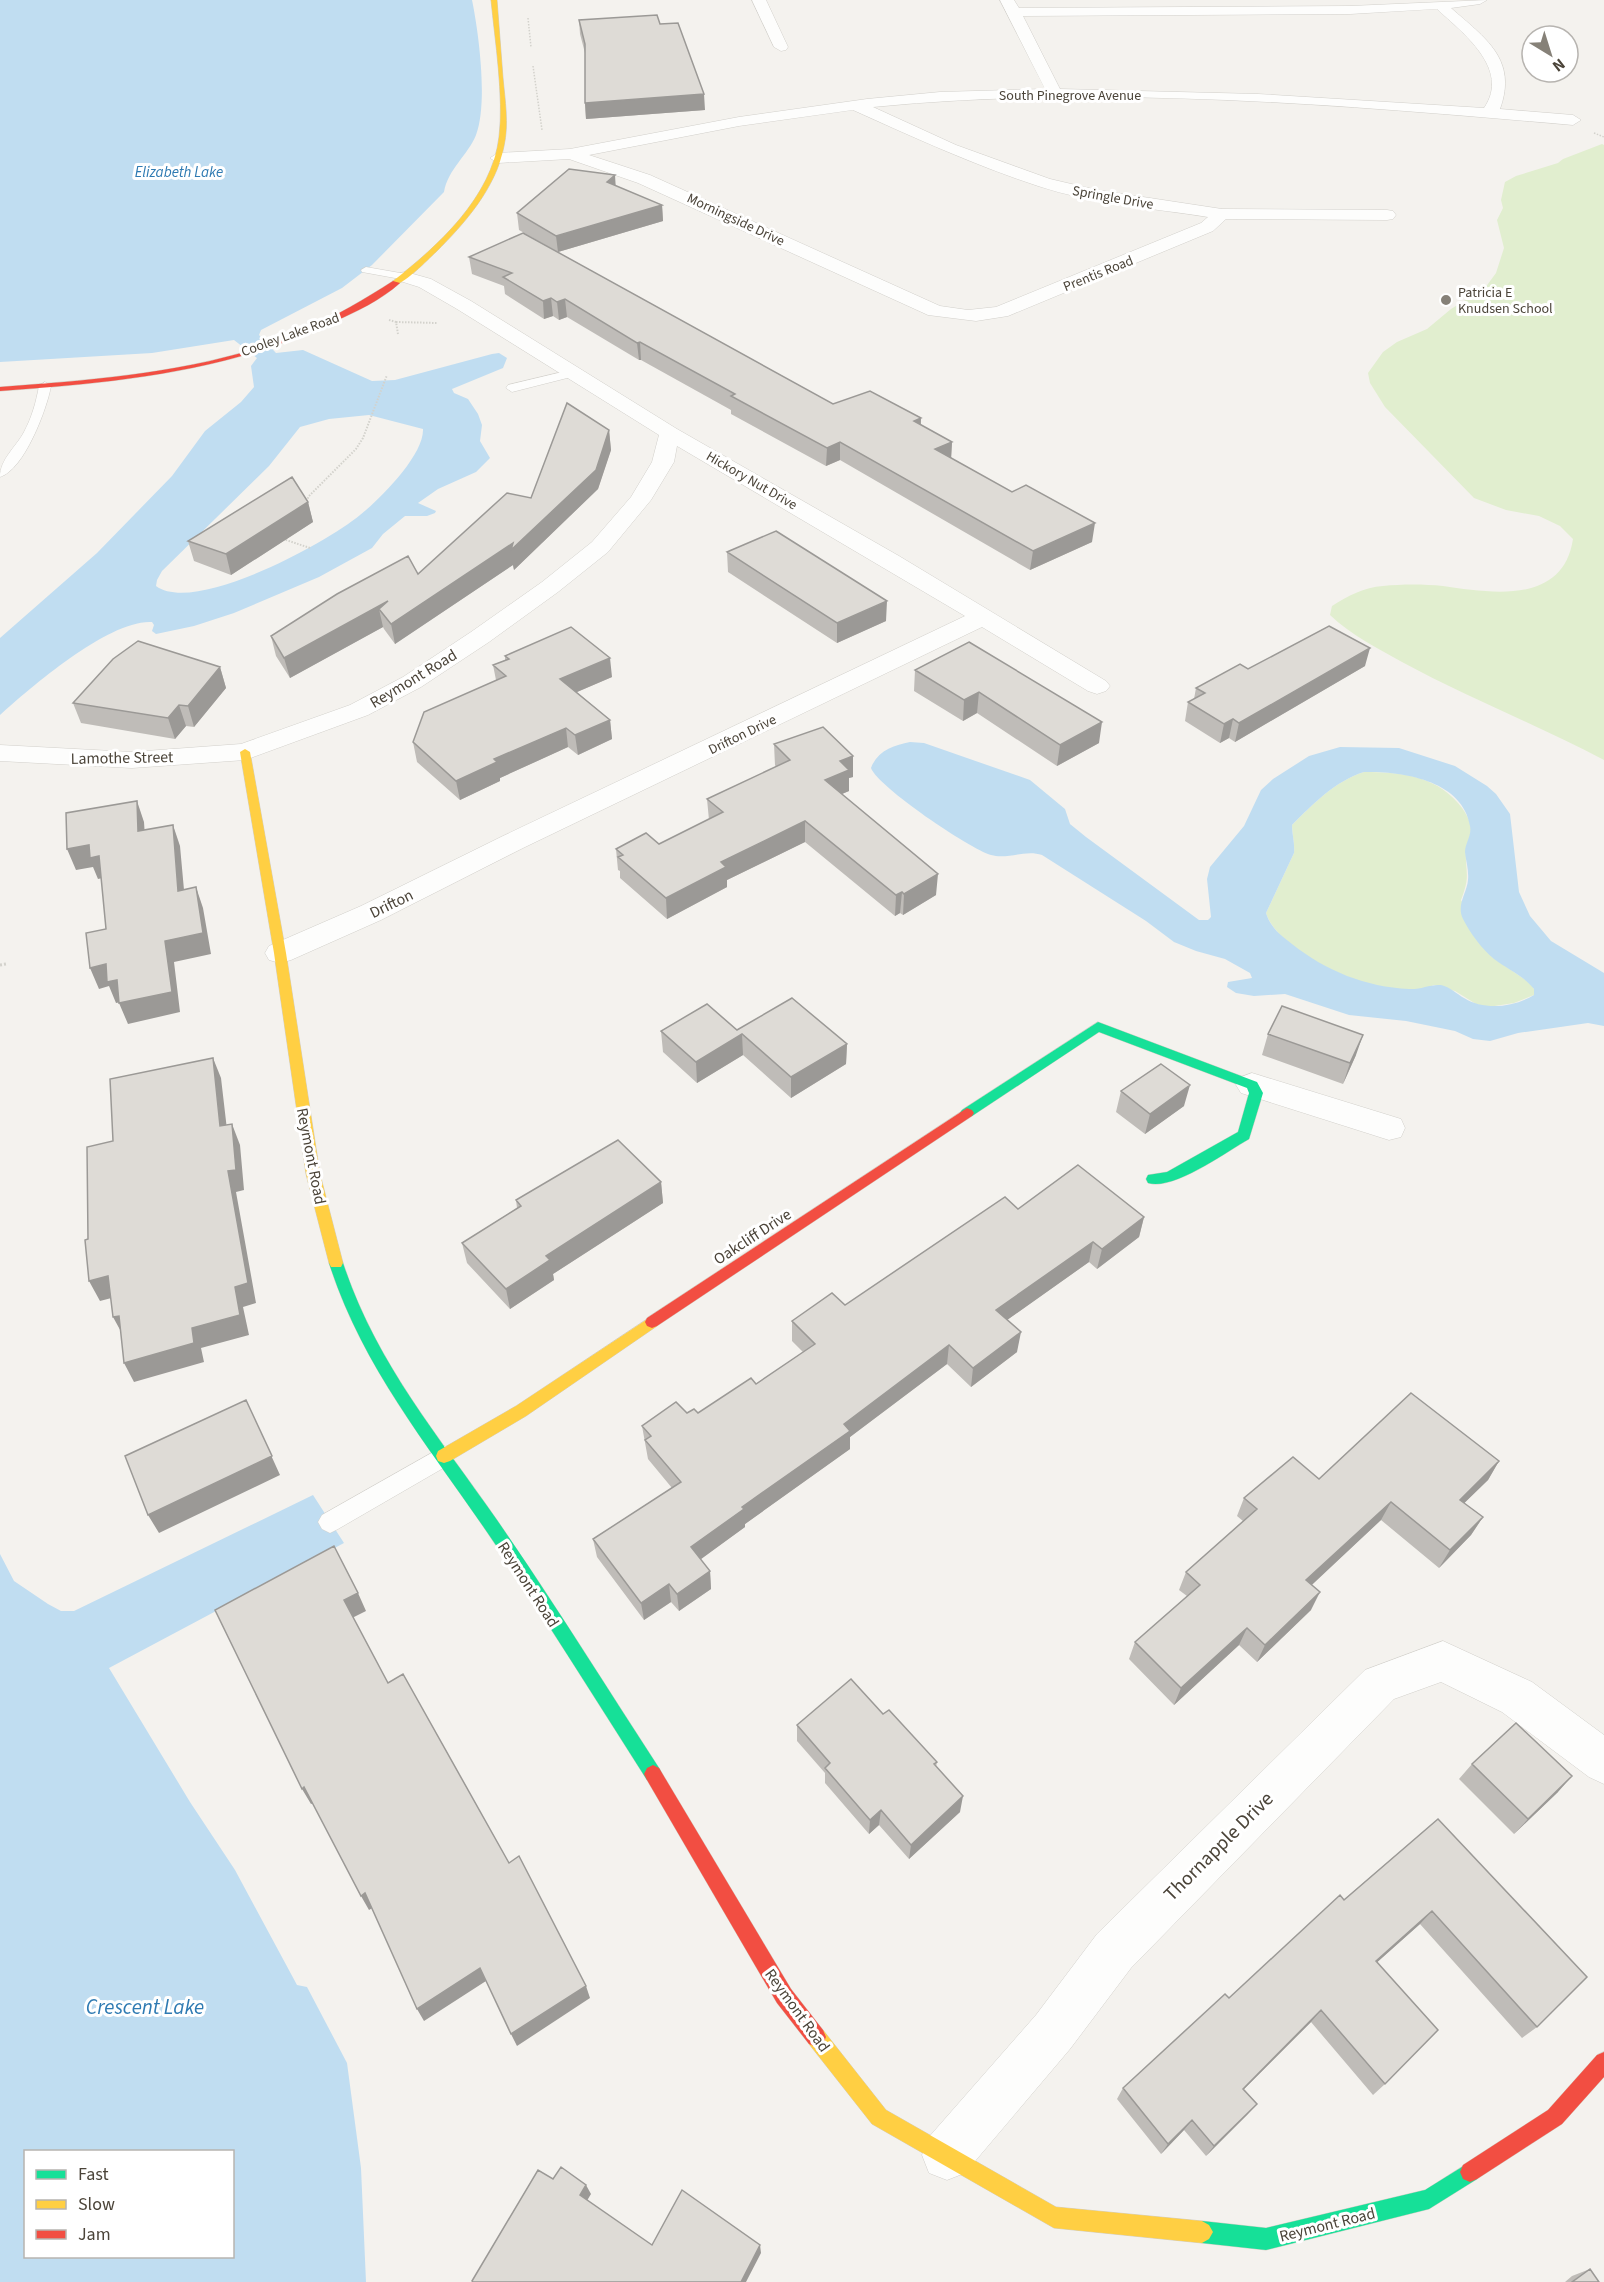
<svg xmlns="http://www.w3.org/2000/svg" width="1604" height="2282" viewBox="0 0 1604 2282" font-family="'Source Sans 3',sans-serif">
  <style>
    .green { fill: #e1eecf }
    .water { fill: #c0ddf1; fill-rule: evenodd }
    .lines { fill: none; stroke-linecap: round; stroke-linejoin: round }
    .lane-casing { stroke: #d2d0cb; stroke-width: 1 }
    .street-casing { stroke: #d2d0cb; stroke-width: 1 }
    .fast-casing { stroke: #d3cfc5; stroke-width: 1 }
    .slow-casing { stroke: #d3cfc5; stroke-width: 1 }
    .jam-casing { stroke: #d3cfc5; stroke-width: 1 }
    .path-far2 { stroke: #d3d2cc; stroke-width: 1.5; stroke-dasharray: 1.5 1.5; stroke-linecap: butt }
    .path-far1 { stroke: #d3d2cc; stroke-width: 2; stroke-dasharray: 1.5 1.5; stroke-linecap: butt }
    .path { stroke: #d3d2cc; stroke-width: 3; stroke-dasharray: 2 2; stroke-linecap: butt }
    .lane { fill: #fdfdfc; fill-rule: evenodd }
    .street { fill: #fdfdfc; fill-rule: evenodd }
    .fast { fill: #16e098; fill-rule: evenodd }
    .slow { fill: #ffcf43; fill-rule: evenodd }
    .jam { fill: #f24e42; fill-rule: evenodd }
    .wall { fill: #bfbcb8 }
    .shaded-wall { fill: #9b9996 }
    .building { fill: #dedbd6; stroke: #9b9996; stroke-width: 1.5 }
    .poi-dot { fill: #868178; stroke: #fff; stroke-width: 2 }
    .labels { text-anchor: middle; stroke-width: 6; stroke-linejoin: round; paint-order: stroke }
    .far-street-label { font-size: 14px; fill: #4b4439; stroke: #fff }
    .far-poi-label { font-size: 14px; fill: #4b4439; stroke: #fff; text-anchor: start }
    .far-water-label { font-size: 15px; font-style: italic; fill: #2e7ab2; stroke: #fff }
    .street-label { font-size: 16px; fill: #4b4439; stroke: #fff }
    .near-street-label { font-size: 20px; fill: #4b4439; stroke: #fff }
    .near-water-label { font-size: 21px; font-style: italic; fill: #2e7ab2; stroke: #fff }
  </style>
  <rect width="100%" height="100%" fill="#f4f2ee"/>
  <path class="green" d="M1602,144l2,1v615c-66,-35 -136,-62 -202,-98 -25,-14 -51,-27 -72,-47l2,-9c16,-10 32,-19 51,-20 19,-2 41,-2 60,0 49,7 120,19 130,-47l-13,-13 -21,-10 -33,-6 -32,-12 -89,-91 -15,-24 -2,-10 15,-21 14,-10 30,-13 24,-20 34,-21 11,-15 8,-25 -7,-28 6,-12 -2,-8 4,-18 11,-6 42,-13 5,-4z
    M1364,772c35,0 70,3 94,31 6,7 12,16 13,25 0,8 -4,14 -5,22 -1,24 5,24 -5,50l31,57 38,26 4,6v6l-20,8 -26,4 -12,-3 -21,-13 -21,-6c-42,21 -154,-28 -168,-72l28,-60c1,-10 -2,-18 -2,-28 21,-21 43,-44 72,-53z"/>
  <path class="water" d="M0,0h472c7,34 16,103 4,135 -8,20 -28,34 -32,57l-72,73 -30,23 -81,42 -2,5 17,18 27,-3 69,31 23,-1 97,-26 7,-1 8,5 -4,10 -51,21 2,4 14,6 10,15 4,11 -2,16 10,17 -14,14 -38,17 -20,14 18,8 -1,2 -8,3h-22l-22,18 -11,14 -53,29 -85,36 -40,13 -38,8 -4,-3 2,-6 -2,-3c-42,-3 -121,65 -152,93v-77l97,-85 75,-77 33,-45 36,-29 13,-15 -3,-21 6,-8 -23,-18 -82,13 -152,9zM369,415l54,14c1,26 -43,70 -63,86 -34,28 -165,100 -204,71l1,-6 5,-9 107,-105 31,-39 29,-8z
    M910,742l14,1 106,37 35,29 5,15 16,13 113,83h9l3,-3 -4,-38 3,-12 34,-41 17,-36 12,-11 36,-23 31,-9 59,1 56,18 32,20 9,8 14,20 9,78 11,24 21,25 53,32v53l-16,-3 -70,10 -28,8 -17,-2 -18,-8 -49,-10 -57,-6 -64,-21 -31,2 -18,-3 -9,-6 1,-5 24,-4 -2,-5 -25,-14 -29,-8 -22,-9 -28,-21 -104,-66c-17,-6 -34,5 -51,0 -21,-6 -113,-68 -120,-87 6,-17 23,-23 39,-26zM1364,772c37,-1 99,8 106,54 2,10 -5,17 -5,26 1,10 4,18 3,28 -1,13 -12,25 -5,39 7,14 19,30 31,40 13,10 30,17 40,30v6c-20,12 -49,16 -70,3 -7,-4 -14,-11 -23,-13 -11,-1 -21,5 -32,4 -43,-2 -83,-18 -117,-45 -12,-9 -21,-16 -26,-31l28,-60c1,-10 -2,-18 -2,-28 21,-21 43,-44 72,-53z
    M313,1495l31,48 -235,125 81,134 45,68 62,115 10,2 40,76 14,105 5,114h-366v-728l14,27 34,23 13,7h13zM26,2152h206v104h-206z"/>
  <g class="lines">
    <g class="lane-casing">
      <path id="lane" d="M366,267l40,7 5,3 -5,3 -44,-8 -1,-2z
        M575,369l4,2v4l-67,17 -6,-4 2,-3z
        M45,382l6,4c-4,23 -27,84 -51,91 0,-18 16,-30 24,-45 8,-15 12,-30 15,-46z
        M444,1446l8,3 3,7 -3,7 -114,66 -8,4 -8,-4 -4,-7 4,-7z"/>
    </g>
    <g class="street-casing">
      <path id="street" d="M752,0h14l22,47 -2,3 -5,1 -7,-4z
        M1000,0h14l5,8 331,-2 137,-6 -7,4 -29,4c34,30 67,51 49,101l73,6 8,5 -8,5c-231,-20 -469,-41 -700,-18l83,38 94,34 47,11 125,19 165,1 6,1 3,4 -3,4 -6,1 -161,-1 -13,12 -205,85 -32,5 -48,-6 -290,-132 -69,-24 -71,4 -8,-5 8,-5 72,-4 169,-32 128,-18 73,-7 105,-3zM1437,9c26,24 74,60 47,99l-226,-14 -198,-5 -37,-73 327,-2zM853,110c60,27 121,55 185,76 54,18 114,22 170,31l-7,6 -205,84 -28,3 -28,-4 -290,-131 -61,-20 150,-29z
        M406,272l25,7 40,22 206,128 222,127 207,125 4,5 -4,5 -9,3 -9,-3 -106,-64 -459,221 -142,72 -90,40 -11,3 -11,-3 -4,-7 4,-7 92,-40 142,-70 462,-220 -288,-170 -3,16 -23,38 -43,52 -50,40 -69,50 -68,45 -53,28 -123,45 -113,8 -132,-7v-16l132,7 109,-8 109,-39 53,-28 68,-45 71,-50 50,-40 39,-45 21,-35 7,-27 -202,-126 -38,-22 -19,-6 -3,-4 3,-4z
        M1252,1073l149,46 4,9 -4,9 -12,3 -148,-47 -5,-8 5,-8z
        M1443,1641l89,41 72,53v49l-15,-7 -87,-65 -61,-30 -47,17 -263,269 -61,81 -105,124 -18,7 -18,-7 -7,-18 7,-18 107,-122 61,-81 268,-264z"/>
    </g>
    <g class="fast-casing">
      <path id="fast" d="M1098,1022l159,60 6,11 -14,46c-23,13 -76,52 -101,44l-2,-4 2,-4 19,-3 71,-40 11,-39 -2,-5 -148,-56 -127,84h-10l-2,-3 2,-3z
        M336,1257l5,2 2,4c33,100 95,172 154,257 56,81 108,165 162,248l3,6 -3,6 -6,3 -6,-3c-53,-83 -105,-167 -160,-248 -60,-88 -125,-166 -158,-269l2,-4z
        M1470,2162l7,3 3,7 -3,7 -48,30 -163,41 -64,-7 -7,-4 -4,-7 4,-7 7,-4 64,7 159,-38z"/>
    </g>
    <g class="slow-casing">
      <path id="slow" d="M491,0h6c2,26 4,52 6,78 2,22 6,46 1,68 -8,42 -39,77 -68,106 -9,8 -32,33 -43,33v-4c45,-35 99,-84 106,-144 5,-40 -4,-96 -8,-137z
        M245,749l5,3 36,201 34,221 23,89 -2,4h-10l-2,-4 -23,-89 -32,-221 -34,-201z
        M652,1316l5,2 2,4 -2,4 -131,90 -76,45 -6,2 -6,-2 -2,-5 2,-5 78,-45z
        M816,2027l7,3 63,80 170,97 146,14 7,4 4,7 -4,7 -7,4 -148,-15 -182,-104 -63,-80 -3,-7 3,-7z"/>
    </g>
    <g class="jam-casing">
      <path id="jam" d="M393,281l7,2c-19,17 -44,29 -67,39 -104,50 -220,61 -333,69v-4c102,-8 210,-15 305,-57 31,-14 60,-31 88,-49z
        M967,1108l5,2 2,3 -2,3 -315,210 -5,2 -5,-2 -2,-4 2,-4z
        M653,1765l6,3 132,221 32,41 3,7 -3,7 -7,3 -7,-3 -32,-41 -130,-223 -3,-6 3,-6z
        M1604,2052v25l-42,47 -85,55 -7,3 -7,-3 -3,-7 3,-7 85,-55 49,-55z"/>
    </g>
    <path class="path-far2" d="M528,18l3,29
      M533,66l9,64
      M1594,133l10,4"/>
    <path class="path-far1" d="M389,320l7,2 2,12
      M396,322l41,1
      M305,504l4,-8 47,-47 7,-11 24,-63
      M280,538l30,10"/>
    <path class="path" d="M0,965l6,-1"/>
    <use href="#lane" class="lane"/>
    <use href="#street" class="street"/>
    <use href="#fast" class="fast"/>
    <use href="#slow" class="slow"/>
    <use href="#jam" class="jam"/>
  </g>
  <path class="wall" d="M579,20l126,90 -119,9 -1,-16v-50l-5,-19z
    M616,186l46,19 1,16 -105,31 -39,-22 -2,-17z
    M523,233l310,171 88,14v7l31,17 -1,16 141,84 -62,28 -190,-110 -14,6 -95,-52v-4l-90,-50h-2l-72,-43 -8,3 -6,-4 -9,3 -39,-25 -1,-8 -32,-12 -3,-17z
    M609,430l2,20 -13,39 -84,81 -1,-5 -118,79 -11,-15 -1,-2 -93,51 -14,-22 -5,-20 147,-62 113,-76z
    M308,502l5,20 -82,53 -37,-14 -6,-20z
    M727,552l159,69 -49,22 -109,-71z
    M969,642l130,101 -42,23 -80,-53 -14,8 -49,-30 1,-21z
    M505,656l107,21 -35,15 33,28 2,19 -34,16 -10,-8 -68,31v3l-40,19 -43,-38 -4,-20 83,-62 -3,-15 12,-5z
    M1365,666l-130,76 -6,-4 -9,5 -35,-22 3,-19 6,-3 2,-11 52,-19z
    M220,667l6,21 -32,39 -8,-1 -11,13 -94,-16 -8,-20z
    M774,744l79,12v21l-4,1v13l-7,3 94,101 -33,20 -3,-2 -5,3 -90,-74 -78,38v7l-60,32 -47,-41v-7l-2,-1 -2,-21 43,-5 50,-24 -2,-21 69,-32 -1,-2z
    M737,1030l110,14 -1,20 -55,34 -48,-43 -46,28 -34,-31 -2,-21z
    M1268,1034l88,21 -13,29 -81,-29z
    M1121,1091l63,15 -39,28 -29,-22z
    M661,1182l2,21 -110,71 1,6 -44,29 -43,-46 -5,-20 55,-35 -1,-8z
    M1018,1209l126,8 -5,20 -42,32 -8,-7 -82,58 10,32 -46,35 -24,-23 -97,73v12l-105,75v3l-45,32 10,12 1,18 -32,22 -8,-9 -27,18 -47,-63 -4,-18 79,-51 -24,-29 -6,-33 45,-13h11l58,-29 47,-32 -11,-11v-20l53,-16z
    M1499,1461l-11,19 -24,23 19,14 -12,18 -32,33 -58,-48 -70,65v25l-54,52 -18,-17 -65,60 -45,-46 6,-17 52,-46 -8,-6 7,-18 57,-51 -6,-5 7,-18 75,-19z
    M883,1714l54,48 -1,5 24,45 -51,47 -30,-34 -10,9 -44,-51v-10l-28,-32v-16z
    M1472,1764l86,28 -44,42 -55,-55z
    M1438,1819l99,208 -15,11 -102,-114 -43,38 8,122 -12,11 -62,-73 -67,67 13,15 -51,52 -22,-26 -23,24 -44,-55 6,-11z
    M1590,2269l9,13h-34l7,-6z"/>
  <path class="shaded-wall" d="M704,94l1,16 -119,9 -1,-16z
    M615,175l1,16 -9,-9z
    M662,205l1,16 -105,31 -2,-16z
    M551,298l2,18 -9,3 -1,-18z
    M565,299l2,18 -8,3 -2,-18z
    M640,342l1,18h-2l-2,-17z
    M921,418l-1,18 -6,-15z
    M609,430l2,20 -13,39 -84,81 -1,-5 -118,79 -4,-20z
    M840,442v18l-14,6 1,-18z
    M952,442l-1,18 -16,-11z
    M308,502l5,20 -82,53 -5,-21z
    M1095,523l-3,19 -62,28 3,-19z
    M388,601l-9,8 4,18 -93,51 -6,-20z
    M887,601l-1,20 -49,22v-20z
    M1370,648l-5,18 -130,76 4,-19z
    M610,658l2,19 -49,21 -3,-19z
    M220,667l6,21 -32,39 -6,-21z
    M979,692l-2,21 -14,8 1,-21z
    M179,705l7,21 -11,13 -7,-21z
    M1233,719l-4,19 -9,5 4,-19z
    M610,720l2,19 -34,16 -3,-20z
    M1102,722l-3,21 -42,23 3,-21z
    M566,728l2,19 -68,31v3l-40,19 -4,-19 38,-22z
    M853,756v21l-4,1v13l-24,10v-21l15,-19z
    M137,801l7,21 2,30 -8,-21z
    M805,821v21l-78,38v7l-60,32 -1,-21 55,-36z
    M173,825l7,21 6,66 -8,-21z
    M89,845l10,11 8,21 -9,2 -5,-12 -17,3 -9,-21z
    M938,874l-2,21 -33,20 1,-21z
    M196,887l7,21 8,46 -37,8 6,50 -52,12 -9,-21 46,-62z
    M902,892l-2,21 -5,3 1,-21z
    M106,964l11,16 9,21 -10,2 -7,-17 -10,3 -9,-21z
    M742,1034l1,21 -46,28 -1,-21z
    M1363,1035l-7,20 -13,29 7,-21z
    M847,1044l-1,20 -55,34v-21z
    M213,1058l8,20 8,69 -9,-21z
    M1190,1085l-6,21 -39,28 5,-20z
    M232,1124l8,21 4,45 -8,2 20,111 -13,4 6,28 -48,13 3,14 -70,20 -10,-19 68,-35 43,-41 -7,-116z
    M661,1182l2,21 -110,71 1,6 -44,29 -4,-20 40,-33z
    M1144,1217l-5,20 -42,32 5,-20z
    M1093,1242l-4,20 -96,68 3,-20z
    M108,1276l11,20 -19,5 -11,-20z
    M119,1316l5,21 -11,-20z
    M1021,1332l-4,20 -46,35 2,-19z
    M949,1345l-2,19 -97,73v12l-105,75v3l-52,38 -2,-18 153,-123z
    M246,1400l34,75 -121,58 -11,-18z
    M1499,1461l-11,19 -39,38 11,-18z
    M1391,1502l-10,18 -83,78 8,-18z
    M1483,1517l-12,18 -32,33 11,-18z
    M710,1571l1,18 -32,22 -2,-17z
    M669,1584l2,18 -27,18 -3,-17z
    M1320,1592l-9,18 -54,52 8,-17z
    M358,1593l8,18 -14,7 -8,-18z
    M1247,1628l-8,17 -65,60 7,-17z
    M1572,1776l-14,16 -44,42 14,-15z
    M304,1787l10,16 -3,1 -9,-15z
    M963,1796l-3,16 -51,47 2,-14z
    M881,1810l-2,15 -10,9 1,-14z
    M365,1893l9,14 -5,3 -8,-14z
    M1432,1911l-12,13 -56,50 12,-13z
    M480,1968l6,13 -62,40 -7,-12z
    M586,1986l4,12 -73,48 -6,-12z
    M1321,2010l-10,12 -77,77 9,-10z
    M1257,2104l-10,11 -41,41 8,-10z
    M1192,2120l-8,10 -23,24 7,-10z
    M586,2185l5,9 -6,10 -5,-9z
    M760,2245l1,8 -15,29h-5z"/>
  <path class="building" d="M657,15l3,9 18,-1 26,71 -119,9v-59l-6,-24z
    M569,169l46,6 -8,7 55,23 -106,31 -39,-23z
    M523,233l310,171 37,-13 51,27 -7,3 38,21 -17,7 77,43 14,-7 69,38 -62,28 -193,-109 -13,6 -96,-52 4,-2 -95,-52 -3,1 -72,-44 -8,3 -6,-4 -8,3 -40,-24 9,-4 -43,-16z
    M567,403l42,27 -13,40 -85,80 2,-7 -122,81 -12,-15 9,-8 -104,57 -13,-22 66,-42 71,-38 10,18 89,-81 24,5z
    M292,477l16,25 -82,52 -38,-13z
    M776,531l111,70 -50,22 -110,-71z
    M1329,626l41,22 -131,75 -6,-4 -9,5 -36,-22 17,-9 -9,-5 44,-24 8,5z
    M571,627l39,31 -50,21 50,41 -35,15 -9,-7 -72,31 3,3 -41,19 -43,-39 11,-30 82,-36 -13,-11 16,-6 -4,-3z
    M138,641l82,26 -32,39 -9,-1 -11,13 -95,-15 40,-44z
    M969,642l133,80 -42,23 -81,-53 -15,8 -49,-30z
    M823,727l30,29 -13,5 9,9 -24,10 113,94 -34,20 -2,-2 -6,3 -91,-74 -84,41 5,5 -60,31 -48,-41 5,-2 -7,-6 30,-16 13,11 64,-32 -16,-13 83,-39 -16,-16z
    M137,801l1,30 35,-6 5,66 18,-4 7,46 -38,8 7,51 -53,11 -2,-23 -10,2 -1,-18 -16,4 -4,-35 20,-4 -7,-73 -9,2 -1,-13 -22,4 -1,-36z
    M792,998l55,46 -56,33 -49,-43 -46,28 -35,-31 46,-27 30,26z
    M1282,1006l81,29 -13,28 -82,-29z
    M213,1058l7,68 12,-2 4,46 -8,1 20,112 -13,4 5,28 -48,13 2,15 -70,20 -5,-47 -6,1 -5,-41 -19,5 -4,-41 3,-1 -1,-92 26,-6 -3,-62z
    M1161,1064l29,21 -40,29 -29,-23z
    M618,1140l43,42 -115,74 4,4 -44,29 -44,-46 59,-37 -5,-6z
    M1078,1165l66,52 -42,32 -9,-7 -97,68 25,22 -48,36 -24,-23 -105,79 6,7 -108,76 2,2 -53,38 19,24 -33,23 -8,-10 -28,19 -48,-64 88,-57 -36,-42 6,-4 -9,-10 34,-24 11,11 7,-4 4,4 53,-35 5,6 59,-40 -23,-23 40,-28 13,12 160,-108 13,12z
    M1411,1393l88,68 -39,39 23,17 -33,33 -59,-48 -85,78 14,12 -55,53 -18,-17 -66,60 -46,-46 65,-57 -14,-13 71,-63 -13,-11 49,-41 26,22z
    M246,1400l26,56 -124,59 -23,-59z
    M334,1546l24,47 -14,7 44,83 15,-9 106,189 10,-7 67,130 -75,48 -31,-66 -63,41 -52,-116 -4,3 -57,-109 -2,2 -87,-179z
    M851,1679l32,35 6,-4 48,52 -3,2 29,32 -52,49 -30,-35 -11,10 -45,-52 5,-5 -33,-38z
    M1516,1723l56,53 -44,43 -56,-55z
    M1438,1819l149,158 -50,50 -105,-116 -56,50 62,69 -53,54 -64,-74 -78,79 14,15 -43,42 -22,-26 -24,24 -45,-56 102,-94 4,4 111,-103 4,5z
    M561,2167l25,18 -6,10 72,50 30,-55 78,55 -19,37h-268l-1,-1 66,-111 15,9z
    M1590,2269l9,13h-27z"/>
  <circle class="poi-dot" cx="1446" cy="300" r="6"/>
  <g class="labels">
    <g class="far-street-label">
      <text x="1070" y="100">South Pinegrove Avenue</text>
      <text transform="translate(1113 197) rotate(10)" y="5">Springle Drive</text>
      <text transform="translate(736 219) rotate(25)" y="5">Morningside Drive</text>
      <text transform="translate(1098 273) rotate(-22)" y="5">Prentis Road</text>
      <text transform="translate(290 334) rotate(-20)" y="5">Cooley Lake Road</text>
      <text transform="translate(752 480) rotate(30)" y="5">Hickory Nut Drive</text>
      <text transform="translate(742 734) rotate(-26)" y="5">Drifton Drive</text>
    </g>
    <g class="far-poi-label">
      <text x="1458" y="297">Patricia E<tspan x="1458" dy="16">Knudsen School</tspan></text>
    </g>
    <g class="far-water-label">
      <text x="179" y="177">Elizabeth Lake</text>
    </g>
    <g class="street-label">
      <text transform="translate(413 678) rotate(-31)" y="6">Reymont Road</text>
      <text transform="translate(122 757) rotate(-1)" y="6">Lamothe Street</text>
      <text transform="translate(391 903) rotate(-26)" y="6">Drifton</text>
      <text transform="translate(312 1156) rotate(79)" y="6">Reymont Road</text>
      <text transform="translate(752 1236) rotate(-33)" y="6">Oakcliff Drive</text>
      <text transform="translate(529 1584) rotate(57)" y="6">Reymont Road</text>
      <text transform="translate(798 2010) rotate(54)" y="6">Reymont Road</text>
      <text transform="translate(1327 2224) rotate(-14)" y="6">Reymont Road</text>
    </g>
    <g class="near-street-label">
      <text transform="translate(1218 1846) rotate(-45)" y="7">Thornapple Drive</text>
    </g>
    <g class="near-water-label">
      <text x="145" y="2014">Crescent Lake</text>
    </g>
  </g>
  <rect x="24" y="2150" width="210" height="108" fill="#ffffff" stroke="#b7b4b0" stroke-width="1.5"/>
  <rect x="36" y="2170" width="30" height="9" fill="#16e098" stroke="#b7b4b0" stroke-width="1.5"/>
  <text x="78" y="2180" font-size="18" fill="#4b4439">Fast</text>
  <rect x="36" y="2200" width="30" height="9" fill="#ffcf43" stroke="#b7b4b0" stroke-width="1.5"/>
  <text x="78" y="2210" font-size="18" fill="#4b4439">Slow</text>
  <rect x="36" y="2230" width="30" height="9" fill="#f24e42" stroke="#b7b4b0" stroke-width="1.5"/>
  <text x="78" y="2240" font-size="18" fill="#4b4439">Jam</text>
  <g transform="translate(1550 54) rotate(142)"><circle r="28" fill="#ffffff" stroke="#b7b4b0" stroke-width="1.5"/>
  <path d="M0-4.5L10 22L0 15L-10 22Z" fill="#868178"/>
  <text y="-9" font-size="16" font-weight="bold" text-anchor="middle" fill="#4b4439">N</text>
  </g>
</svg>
